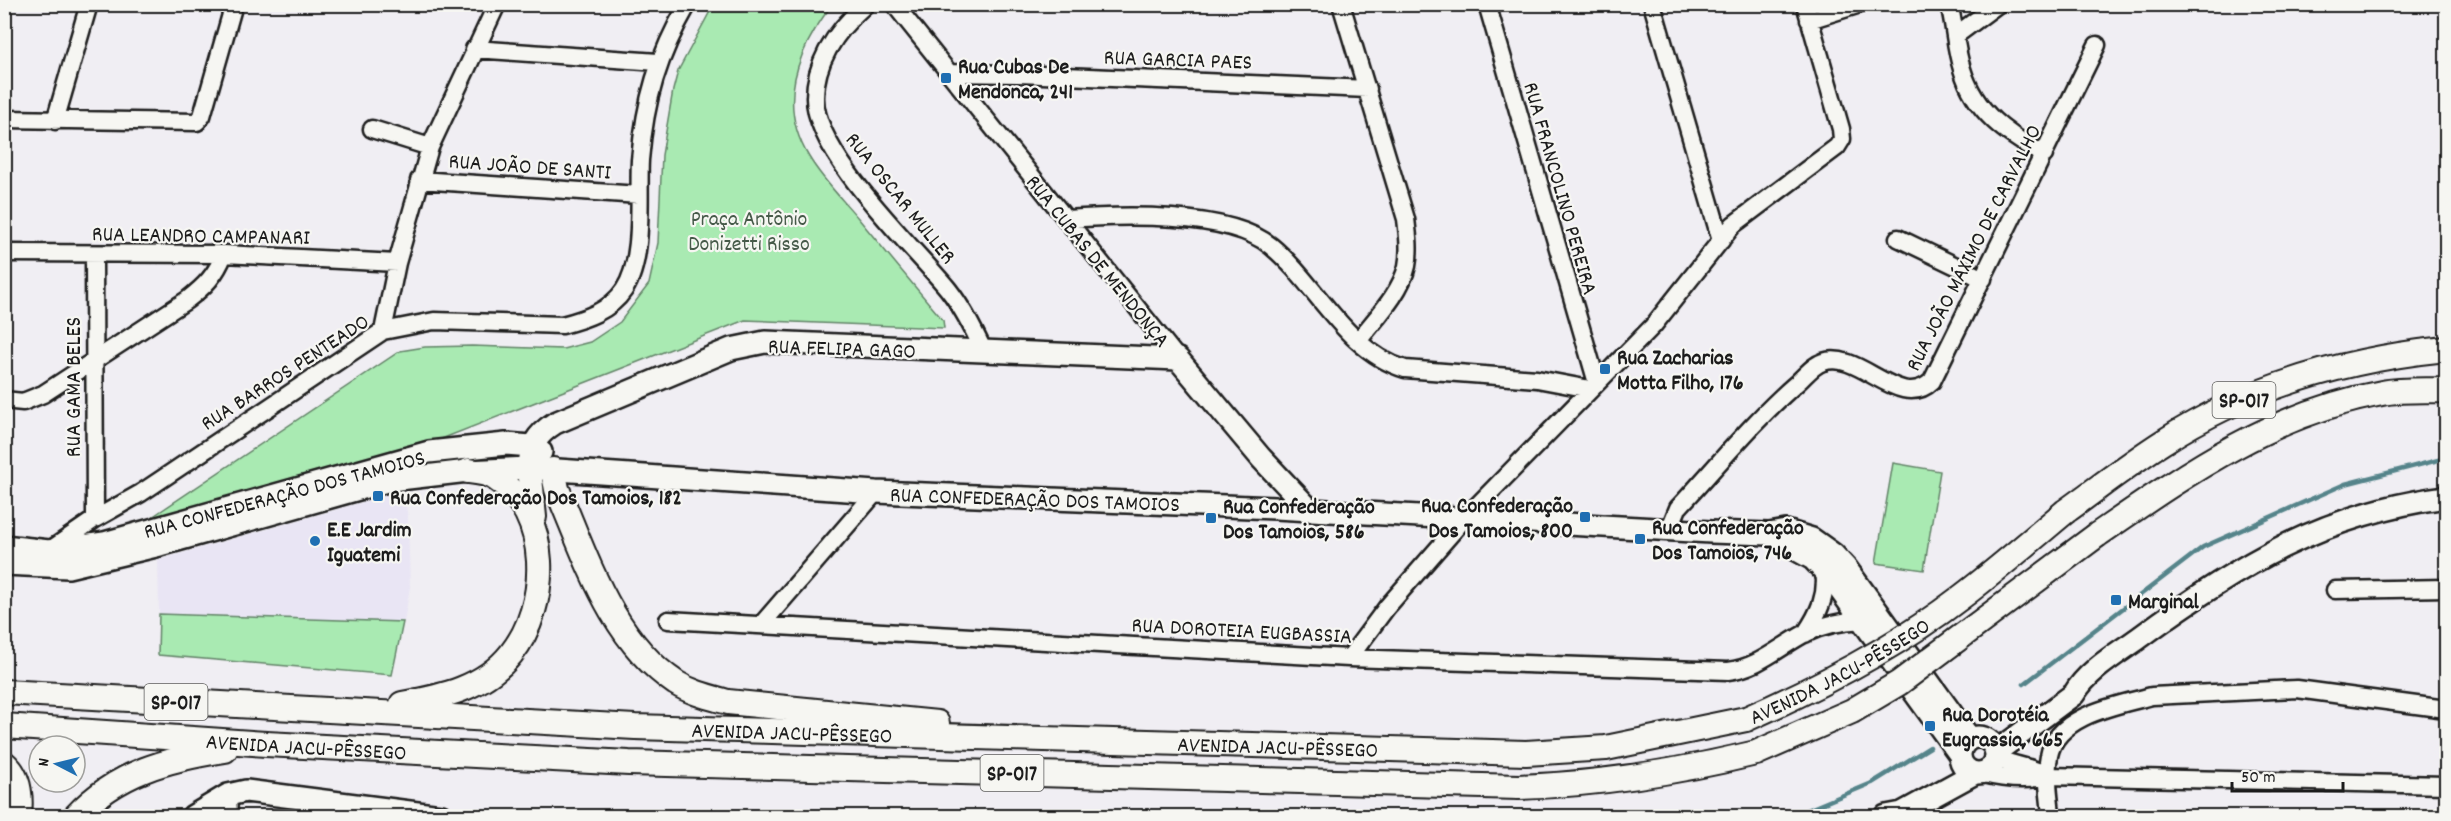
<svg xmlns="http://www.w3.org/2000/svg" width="2451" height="821" viewBox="0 0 2451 821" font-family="Dekko,sans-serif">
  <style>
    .built { fill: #e9e5f4 }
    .green { fill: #a9eab2; stroke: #628367; stroke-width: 1.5 }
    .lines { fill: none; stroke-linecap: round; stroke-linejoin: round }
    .stream { stroke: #54848a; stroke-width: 4.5 }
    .minor-casing { stroke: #1c1c1c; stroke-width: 21 }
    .major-casing { stroke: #1c1c1c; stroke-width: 26 }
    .highway-casing { stroke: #1c1c1c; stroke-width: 28 }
    .minor { stroke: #f6f6f2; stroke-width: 16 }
    .major { stroke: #f6f6f2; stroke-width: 21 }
    .highway { stroke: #f6f6f2; stroke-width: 24 }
    .highway-bridge-casing { stroke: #1c1c1c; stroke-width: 28; stroke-linecap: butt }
    .highway-bridge { stroke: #f6f6f2; stroke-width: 24 }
    .poi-dot { fill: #1f6fb2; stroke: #f6f6f2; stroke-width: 2 }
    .labels { text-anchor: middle; stroke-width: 4.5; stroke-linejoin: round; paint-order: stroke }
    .shield { fill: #f6f6f2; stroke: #5d5d5c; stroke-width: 1.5 }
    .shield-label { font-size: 21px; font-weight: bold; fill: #1c1c1c }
    .street-label { font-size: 22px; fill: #1c1c1c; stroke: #f6f6f2 }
    .poi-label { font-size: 22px; font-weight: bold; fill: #1c1c1c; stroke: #f6f6f2; text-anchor: start }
    .park-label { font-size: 22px; fill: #465a49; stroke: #f6f6f2 }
  </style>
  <rect width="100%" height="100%" fill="#f0eef3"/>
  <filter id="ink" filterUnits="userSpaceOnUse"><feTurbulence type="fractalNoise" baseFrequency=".0167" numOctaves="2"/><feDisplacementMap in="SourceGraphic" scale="12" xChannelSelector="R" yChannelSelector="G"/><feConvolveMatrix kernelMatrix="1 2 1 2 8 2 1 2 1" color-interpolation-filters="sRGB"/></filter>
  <g filter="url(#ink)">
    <path class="built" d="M399,492l5,2 4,24 2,69 -6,35 -245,-8 -1,-54z"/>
    <path class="green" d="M714,4l118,1c-35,45 -56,98 -23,152 13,22 32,41 49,61 28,34 56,68 85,102l1,8 -199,-8 -314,123 -285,78 254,-170 25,-4 47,-1 91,3 27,-7 30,-20 29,-38 9,-41 4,-88 11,-65 5,-19z
      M1893,463l47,8 -16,99 -48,-7z
      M159,614l244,8 -11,53 -234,-20z"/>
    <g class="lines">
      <path class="stream" d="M2024,684l179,-137 142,-63 101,-26
        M1793,816l79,-33 58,-36"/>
      <g class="minor-casing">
        <path id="minor" d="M866,4c-27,24 -51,55 -51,93 -1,57 97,148 133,192 15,19 26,41 36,63
          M894,4l284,355
          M1341,4l65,215c2,16 4,32 1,47 -6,27 -32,53 -48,74
          M1487,4l110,379
          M1652,4l69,237
          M1949,4c6,22 6,44 13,65 13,44 45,65 82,86
          M1809,20l51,-16
          M1955,36l43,-32
          M474,49l184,13
          M950,73l69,1 349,15
          M4,119l193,3 5,-6 32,-112
          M55,121l34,-117
          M372,129l58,18
          M419,180l220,15
          M1066,219c53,-4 162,-8 205,27 46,38 74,105 134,123l132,10 53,10
          M1898,238l85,41
          M4,253l220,1 173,9
          M94,255l1,264
          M383,331l14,-68 33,-116 67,-143
          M4,400l19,2 20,-8 144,-94c18,-14 29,-25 37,-46
          M1669,530l9,-22c39,-42 76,-88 120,-126 7,-6 15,-17 25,-20 36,-13 77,51 109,19l165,-336
          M50,550l45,-31 46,-26 242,-162 51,-10 128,4c23,-6 48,-14 62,-35 21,-31 14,-94 16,-130 5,-60 18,-104 48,-156
          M2335,590l111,-2
          M668,620l681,38 379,13c29,-3 50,-23 76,-37 18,-9 38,-13 59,-14
          M761,625l115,-133
          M1805,634c14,-21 23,-39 19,-64
          M1349,658l38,-51 76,-87 190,-194 80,-101 104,-78 5,-8 -1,-10 -36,-125
          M1996,758c17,8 36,8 52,18
          M1980,773c23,6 45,9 68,3l398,9
          M228,795l1,21
          M2051,816c-1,-19 -6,-41 -2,-60 7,-41 69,-51 103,-60l145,-7 149,20"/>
      </g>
      <g class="major-casing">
        <path id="major" d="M529,468c1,-22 7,-33 26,-45l176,-74 34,-7 413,17 83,99 49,52
          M1777,539l36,20 19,20 128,176
          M4,546l45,5 55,-8 325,-91 77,-8 25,2 10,6
          M4,564l64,3 92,-22 231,-65 77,-9 61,-3 347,24 399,16 436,24 58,2 17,-3 26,8 21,15 13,14 124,171
          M1960 755a18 18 0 1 1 36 0a18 18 0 1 1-36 0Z
          M1996,752l78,-58c14,-24 43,-40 65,-56 97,-72 185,-125 307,-141
          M193,816l35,-21 18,-4 195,25
          M1886,816l16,-3 73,-40"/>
      </g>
      <g class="highway-casing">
        <g id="highway">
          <path d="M529,468l5,49"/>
          <path d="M553,470l4,19c29,67 54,151 119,194 16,10 34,14 52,19l209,21"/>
          <path d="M2066,511c32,-23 64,-48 97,-69 85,-55 184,-83 283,-93"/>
          <path d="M2097,535c90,-62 175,-122 285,-142 21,-4 44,-2 64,-3"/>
          <path id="s1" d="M4,692l631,35 891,26 80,-5 140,-29"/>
          <path d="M402,704c40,-7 82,-16 109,-50 39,-48 41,-141 -16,-176 -7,-5 -18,-6 -27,-7"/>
          <path id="s2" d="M4,726l262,18 363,19 890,24c81,-3 159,-15 237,-34"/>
          <path d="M4,763c16,13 17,35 15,53"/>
          <path d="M76,816c41,-44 92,-57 149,-66"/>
        </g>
      </g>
      <use href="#minor" class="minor"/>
      <use href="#major" class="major"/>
      <use href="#highway" class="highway"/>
      <g class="highway-bridge-casing">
        <g id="highway-bridge">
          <path id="s3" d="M1746,719c75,-33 149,-71 214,-121 37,-28 71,-58 106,-87"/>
          <path d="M1756,753l96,-42 47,-28 198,-148"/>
        </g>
      </g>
      <use href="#highway-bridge" class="highway-bridge"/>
    </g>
  </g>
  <g class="poi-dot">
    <rect x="940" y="72" width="12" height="12" rx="3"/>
    <rect x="1599" y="363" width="12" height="12" rx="3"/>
    <rect x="372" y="490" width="12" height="12" rx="3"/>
    <rect x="1579" y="511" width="12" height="12" rx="3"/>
    <rect x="1205" y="512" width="12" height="12" rx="3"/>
    <rect x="1634" y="533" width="12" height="12" rx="3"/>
    <circle cx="315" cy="541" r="6"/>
    <rect x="2110" y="594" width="12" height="12" rx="3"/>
    <rect x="1924" y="720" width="12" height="12" rx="3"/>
  </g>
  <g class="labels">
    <g class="shield">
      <rect x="2212.5" y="382" width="63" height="36" rx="4.5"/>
      <rect x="144.5" y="684" width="63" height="36" rx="4.5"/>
      <rect x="980.5" y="755" width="63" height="36" rx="4.5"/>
    </g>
    <g class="shield-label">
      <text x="2244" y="407">SP-017</text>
      <text x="176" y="709">SP-017</text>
      <text x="1012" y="780">SP-017</text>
    </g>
    <g class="street-label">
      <text transform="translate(1178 58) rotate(2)" y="8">RUA GARCIA PAES</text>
      <text transform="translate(530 165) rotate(4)" y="8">RUA JOÃO DE SANTI</text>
      <text transform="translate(1562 188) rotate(74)" y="8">RUA FRANCOLINO PEREIRA</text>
      <text transform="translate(902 197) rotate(51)" y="8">RUA OSCAR MULLER</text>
      <text transform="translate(201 234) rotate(1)" y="8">RUA LEANDRO CAMPANARI</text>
      <text transform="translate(1972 247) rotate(-63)" y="8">RUA JOÃO MÁXIMO DE CARVALHO</text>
      <text transform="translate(1099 260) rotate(51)" y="8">RUA CUBAS DE MENDONÇA</text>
      <text transform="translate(842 347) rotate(2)" y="8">RUA FELIPA GAGO</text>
      <text transform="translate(284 371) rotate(-33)" y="8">RUA BARROS PENTEADO</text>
      <text transform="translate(72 387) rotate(-90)" y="8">RUA GAMA BELES</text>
      <text transform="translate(284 493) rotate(-15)" y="8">RUA CONFEDERAÇÃO DOS TAMOIOS</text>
      <text transform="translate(1035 498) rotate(2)" y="8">RUA CONFEDERAÇÃO DOS TAMOIOS</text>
      <text transform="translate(1242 629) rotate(3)" y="8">RUA DOROTEIA EUGBASSIA</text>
      <text dy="8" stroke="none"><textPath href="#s3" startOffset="105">AVENIDA JACU-PÊSSEGO</textPath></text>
      <text dy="8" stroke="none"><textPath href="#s1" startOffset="789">AVENIDA JACU-PÊSSEGO</textPath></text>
      <text dy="8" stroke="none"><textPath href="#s2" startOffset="303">AVENIDA JACU-PÊSSEGO</textPath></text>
      <text dy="8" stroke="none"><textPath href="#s1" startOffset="1275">AVENIDA JACU-PÊSSEGO</textPath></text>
    </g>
    <g class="poi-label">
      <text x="958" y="73">Rua Cubas De<tspan x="958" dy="25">Mendonca, 241</tspan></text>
      <text x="1617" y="364">Rua Zacharias<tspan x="1617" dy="25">Motta Filho, 176</tspan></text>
      <text x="390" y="504">Rua Confederação Dos Tamoios, 182</text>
      <text x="1573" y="512" text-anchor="end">Rua Confederação<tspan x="1573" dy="25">Dos Tamoios, 800</tspan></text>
      <text x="1223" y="513">Rua Confederação<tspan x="1223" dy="25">Dos Tamoios, 586</tspan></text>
      <text x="1652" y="534">Rua Confederação<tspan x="1652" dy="25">Dos Tamoios, 746</tspan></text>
      <text x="327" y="536">E.E Jardim<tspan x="327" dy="25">Iguatemi</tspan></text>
      <text x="2128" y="608">Marginal</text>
      <text x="1942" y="721">Rua Dorotéia<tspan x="1942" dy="25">Eugrassia, 665</tspan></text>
    </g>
    <g class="park-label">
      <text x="749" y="225">Praça Antônio<tspan x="749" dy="25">Donizetti Risso</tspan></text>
    </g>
  </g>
  <rect width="2451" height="821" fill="none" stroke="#f6f6f2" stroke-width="24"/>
  <rect x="12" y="12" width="2427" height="797" fill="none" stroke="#1c1c1c" stroke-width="2" filter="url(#ink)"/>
  <g transform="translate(57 764) rotate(277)"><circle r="28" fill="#f6f6f2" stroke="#9f9f9c" stroke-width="1.5"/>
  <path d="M0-4.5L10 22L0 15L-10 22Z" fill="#1f6fb2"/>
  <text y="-9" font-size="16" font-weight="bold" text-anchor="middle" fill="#1c1c1c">N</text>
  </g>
  <path d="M2232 782v9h111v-9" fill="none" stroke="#1c1c1c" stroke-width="3"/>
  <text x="2241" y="782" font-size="18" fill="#1c1c1c" stroke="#f6f6f2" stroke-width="4.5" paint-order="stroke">50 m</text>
</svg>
